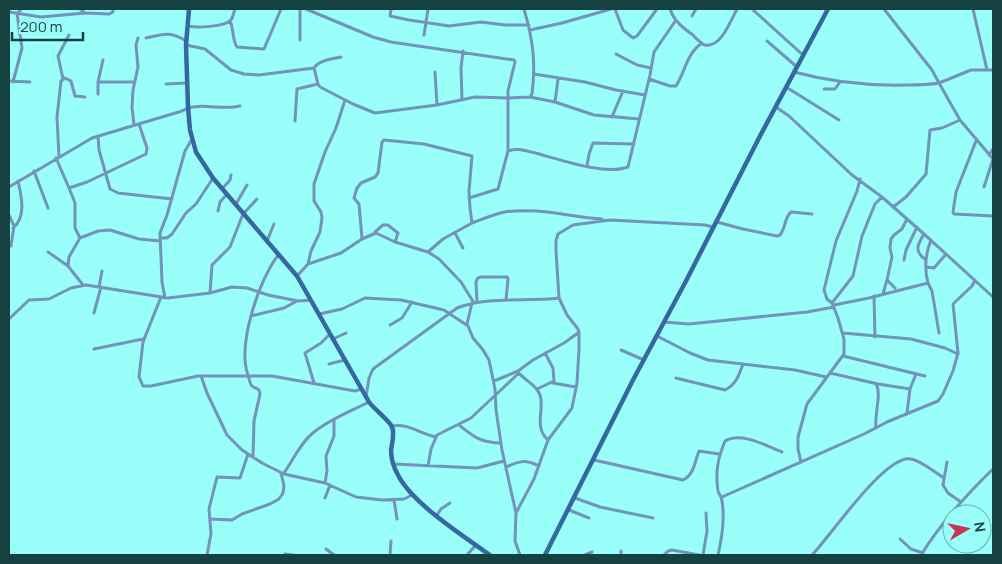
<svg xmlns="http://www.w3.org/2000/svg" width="1002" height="564" viewBox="0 0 1002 564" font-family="Manrope,sans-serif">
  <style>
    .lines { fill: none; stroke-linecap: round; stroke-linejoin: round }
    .minor { stroke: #7293ba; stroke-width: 3 }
    .secondary { stroke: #3567a0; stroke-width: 4.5 }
  </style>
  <rect width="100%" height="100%" fill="#9afefb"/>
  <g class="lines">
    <path class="minor" d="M80,9l5,4 24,1 4,-2v-3
      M306,9l67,28 18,5 123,18 1,2 -7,29v60
      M391,9l-1,7 19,4 40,6 32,-4 24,3h24
      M524,9c9,31 12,53 8,85l-2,3
      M615,9l8,21 10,8 4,-2 20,-27
      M670,9c4,12 13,19 23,26 3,3 8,9 12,10 16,3 26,-25 32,-36
      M752,9l51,46
      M884,9l48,61 7,13 32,-13h22
      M973,9l14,61
      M9,12l32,5 44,-4
      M692,16l4,-7
      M230,21c4,8 2,19 7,26l27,2 17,-40
      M188,26c8,2 37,1 43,-6 2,-3 3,-8 4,-11
      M530,30l32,-7 49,-14
      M424,35l4,-26
      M146,38c18,-4 24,-7 40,3
      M300,40v-31
      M767,41l30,26
      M186,45l19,4 26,21 13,4 15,1 55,-7c5,-8 18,-9 27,-11
      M616,54l21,11 14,3
      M103,60l-5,22h37
      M314,68l4,16 2,3 33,17 22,9 62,-8 38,-8 33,1 22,-1 25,5 39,13 45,4
      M435,72l2,33
      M794,72c37,10 75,14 113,13 10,0 21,0 32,-2l21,37 33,39
      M534,74l51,8 31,8 29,5
      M63,79l-5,-23 11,-21
      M649,79l21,7h6c9,-14 11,-33 26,-43
      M9,81l21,1
      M13,82l9,-34 -5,-34 4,-5
      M166,84l21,-1
      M786,87l53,33
      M824,89h11l5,-7
      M98,94v-12
      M462,100l-1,-32 2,-17
      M555,102l3,-23
      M776,107l13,9 63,59 30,22 42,37 69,63
      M612,117l11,-26
      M295,121l2,-32 21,-5
      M134,125l-2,-18 1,-17 5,-23 -2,-22 2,-7
      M98,136l1,14 11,39 8,4 54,6
      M976,141l-20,51 -3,20 1,2 39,2
      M989,155l4,-6
      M59,157l-2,-40 4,-36 4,-3 6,3 4,15 10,1
      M56,158l13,30 18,-6 59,-28 1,-6 -8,-24
      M587,166l2,-12 4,-11 41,1
      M34,171l14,37
      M9,187l83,-49 90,-27c16,-10 40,0 58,-5
      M984,187l9,-28
      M222,189l8,-9 1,-5
      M469,198l29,-9 10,-38c8,-3 15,-1 23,1 26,6 72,24 97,15l22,-92 4,-23 22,-32
      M236,204l11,-19
      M893,207l13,-10 20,-23 4,-44 12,-2 18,-8
      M218,211l2,-9 7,-8
      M9,215l5,11 -3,20
      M717,222l26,7 34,7 3,-1c6,-7 4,-17 11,-23l21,2
      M472,223c11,-4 22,-9 33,-11 32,-5 65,5 97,7
      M13,228c14,-11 8,-33 5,-47
      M375,232l8,-7h5l10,8 -3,9
      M455,233l8,15
      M924,234c-6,10 -11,17 2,26
      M80,238l18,-7 12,-1 29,9 21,2
      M160,238h7l5,-4 14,-21 10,-9 17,-26
      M362,239l-3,-35 -5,-6 3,-10 4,-5 14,-6 3,-4 4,-31 2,-2 40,4 48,12 -3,35 1,17 2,15 -29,16 -15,13
      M267,241l7,-17
      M48,252l20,14 15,19
      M904,260l2,-10 11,-23
      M308,264l3,-13 9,-19 2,-14 -1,-6 -7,-11v-17l11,-32 11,-24 9,-28
      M68,266l1,-9 11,-19 -5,-10v-25l-6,-15
      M926,267l8,1 12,-14
      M297,276l11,-12 33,-11 21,-14 14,-6 19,9 33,10 11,7 22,23 13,21
      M928,283l4,8 7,42
      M99,287l3,-16
      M895,288l-8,-8 5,-23 -2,-9 1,-9 3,-4 8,-6 5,-10
      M210,293l2,-28 18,-18 13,-33 14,-15
      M883,294l4,-14
      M874,296l1,41
      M161,297l-18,45 -4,35 4,9h8l47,-10h74l83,15 7,-2
      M165,298l-3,-16 -2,-49 7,-18 18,-64 7,-12
      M477,302l-1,-20 2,-4 3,-1h26l1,2 -2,21
      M832,303l-5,-4 -3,-9 12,-49 21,-50 3,-12
      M834,305l35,-7 59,-15c-4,-15 -3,-28 3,-43
      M94,313l7,-26
      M319,314l23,-5 23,-11 36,2 43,10 24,16 5,12 10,12 6,10 6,29 1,21 6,40 14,63 -1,28 5,14
      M251,316l33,-8 13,-7
      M9,319l20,-19 20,-1 22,-11 15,-3 82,13 42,-5 22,-6 15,1 21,7 30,6 13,-1
      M664,322l25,2 118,-12 27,-5
      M467,324l5,-21
      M390,325l12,-7 10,-16
      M843,333l68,6 34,9 13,6
      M657,336l33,17 18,7 87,10 31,7
      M333,339l13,-6
      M94,349l49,-10
      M621,350l23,10
      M843,356l82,20
      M329,364l16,-4
      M518,372c6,8 19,13 22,23 5,15 -7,31 8,45
      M830,373l48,11 32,5 -3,24
      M201,376l6,17 20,42 15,15 20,13 22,11 41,9 31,14 26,3 22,-1 8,-4
      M676,378l49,12c11,-5 14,-15 18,-26
      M494,381l24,-10 15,-11 31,-17 14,-10
      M314,383l-9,-30 16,-10 9,-9
      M553,383l23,4
      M537,389l17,-8 -1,-13 -8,-15
      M910,389l6,-15
      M366,397l3,-19 4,-9 84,-61c33,-12 68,-6 102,-10
      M459,425c15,12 22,18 42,18
      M392,426c16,-3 29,8 44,11
      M876,428c-2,-13 6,-34 0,-44
      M253,457l1,-36 6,-27 -1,-4c-2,-2 -5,-2 -7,-4 -2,-2 -3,-8 -4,-11 -11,-30 11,-96 31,-121
      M594,460l89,20c11,-5 12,-19 16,-29l20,3
      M801,462l-3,-13v-12l9,-33 37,-50v-15l-6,-21 -6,-15 21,-27 9,-40 13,-32 7,-7
      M947,462l-4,23 5,8 13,9
      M393,464l84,4 27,-7
      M428,466l3,-17 6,-14 34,-17 48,-45
      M506,467c14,-6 19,-8 33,-1
      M284,473c9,-13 17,-31 30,-41 16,-13 37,-21 55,-30
      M325,483l2,-12 -1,-15 8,-20v-16
      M722,497l142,-63 23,-12 51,-21 5,-7 10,-23 5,-18 -5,-49 19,-18 3,-6
      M325,498l5,-13
      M575,498l25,9 53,11
      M394,500l3,19
      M569,510l20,8
      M516,513l18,-34 14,-39 24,-32 5,-25 2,-34v-16l-1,-4 -11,-14 -8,-17 -3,-47v-10l2,-7 15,-9 37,-5 95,5 8,2
      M437,515l4,-6 9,-6
      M210,519l22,1 10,-6 28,-10 9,-5 4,-6 1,-7 -3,-13
      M900,539l11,10 12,4
      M326,549l8,6
      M285,554l8,1
      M207,555l4,-21 -2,-25 8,-32 23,1 8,-24
      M390,555l1,-14
      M467,555l9,-10
      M585,555l7,-3
      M621,555v-4
      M664,555l4,-4 4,-1 27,5
      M703,555l4,-24 -1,-18
      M718,555c4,-17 7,-36 4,-54 0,-5 -3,-6 -4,-10 -3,-19 0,-33 7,-50 15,-10 42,5 57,11
      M812,555c18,-18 73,-101 99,-96 11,2 23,13 33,19
      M921,555c20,-32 45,-60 72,-86"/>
    <path class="secondary" d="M189,9l-3,36 2,62 2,23 6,22 17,26 84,98 72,126c6,8 21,19 23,25 3,7 0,16 -1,23 0,9 3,18 7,25 14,28 65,61 92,80
      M545,555l88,-175 53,-99 74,-145 68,-127"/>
  </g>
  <rect width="1002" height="564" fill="none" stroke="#154140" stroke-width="20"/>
  <g transform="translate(967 529) rotate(81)"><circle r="24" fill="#9afefb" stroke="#65b2b0"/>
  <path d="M0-4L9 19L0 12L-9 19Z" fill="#c53554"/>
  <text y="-8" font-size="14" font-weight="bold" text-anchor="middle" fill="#154140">N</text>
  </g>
  <path d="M12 32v8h71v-8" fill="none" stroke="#154140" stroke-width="2.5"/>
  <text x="20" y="32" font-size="15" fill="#154140" stroke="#9afefb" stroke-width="4" paint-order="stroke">200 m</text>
</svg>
